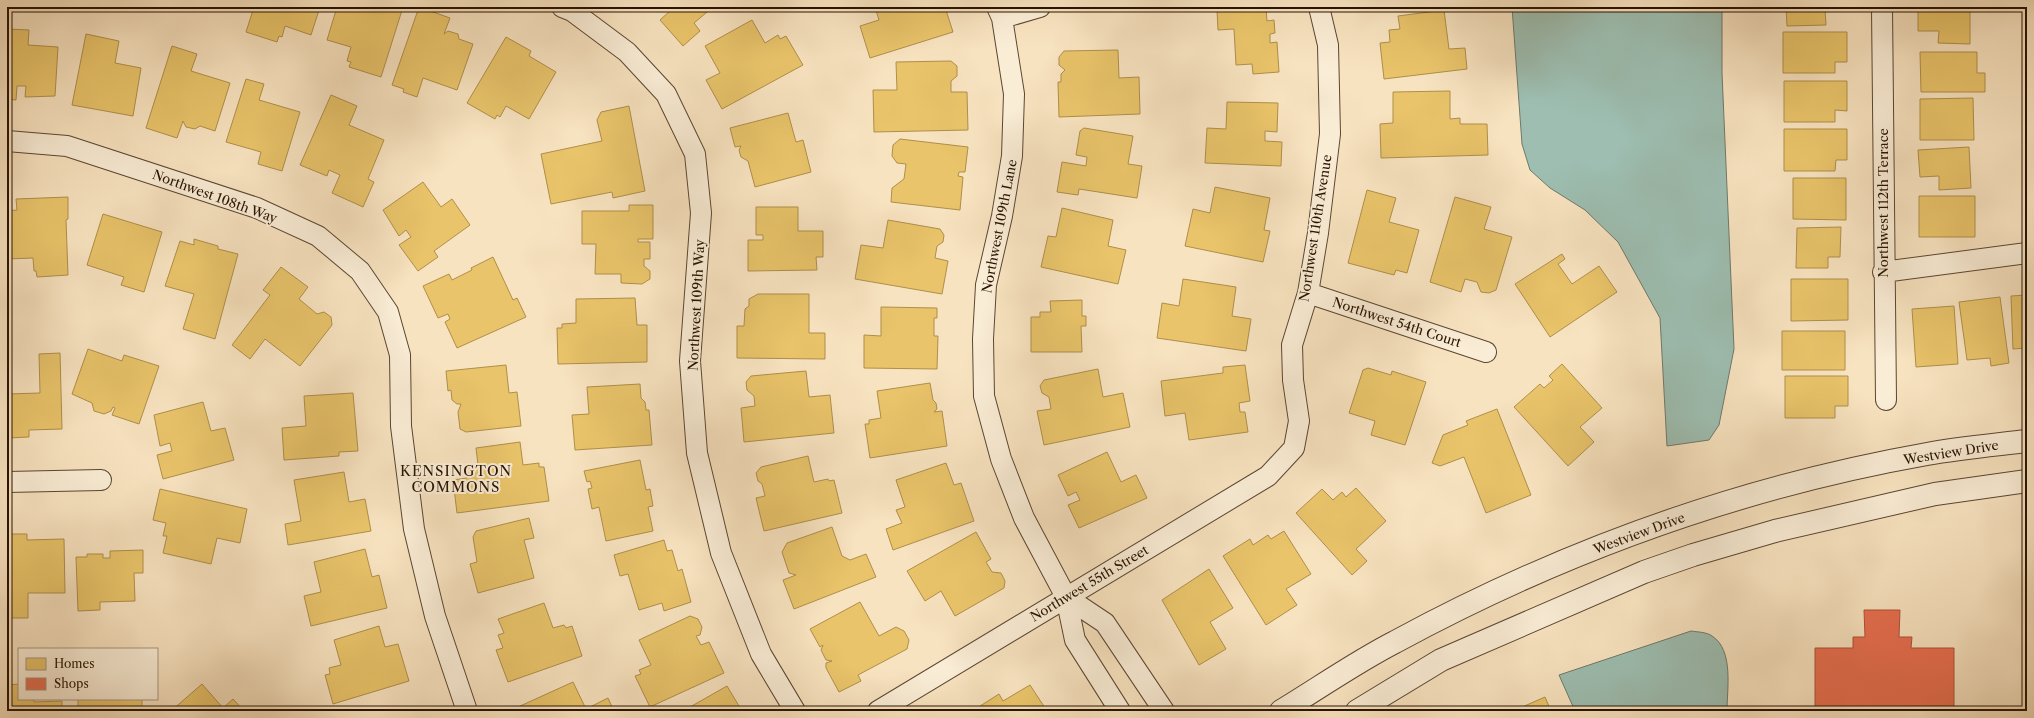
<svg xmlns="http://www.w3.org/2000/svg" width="2034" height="718" viewBox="0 0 2034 718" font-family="'Libre Caslon Text',serif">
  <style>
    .water { fill: #9dbeb1; stroke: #6e796b }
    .homes { fill: #e9c46a; stroke: #af8f4a }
    .shops { fill: #e76f51; stroke: #ad5339 }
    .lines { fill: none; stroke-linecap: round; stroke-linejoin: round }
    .minor-casing { stroke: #5b4631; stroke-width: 22 }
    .tertiary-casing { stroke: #5b4631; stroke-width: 24 }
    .minor { stroke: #faedd6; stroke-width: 20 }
    .tertiary { stroke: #faedd6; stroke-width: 22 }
    .labels { text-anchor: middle; stroke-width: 4; stroke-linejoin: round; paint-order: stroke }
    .street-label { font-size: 13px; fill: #271201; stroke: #faedd6 }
    .neighbourhood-label { font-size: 14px; letter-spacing: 1px; fill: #271201; stroke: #faedd6 }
  </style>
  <rect width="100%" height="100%" fill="#f8e3c0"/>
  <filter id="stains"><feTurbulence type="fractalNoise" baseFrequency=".005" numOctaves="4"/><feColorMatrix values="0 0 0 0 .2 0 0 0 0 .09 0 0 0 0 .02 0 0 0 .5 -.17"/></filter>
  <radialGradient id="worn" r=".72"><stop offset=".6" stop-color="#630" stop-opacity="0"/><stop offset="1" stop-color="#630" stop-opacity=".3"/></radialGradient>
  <path class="water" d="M1512,7h210v66l12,276 -15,76 -10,15 -42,6 -7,-128 -42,-76 -33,-32 -35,-22 -20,-18 -8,-26z
    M1691,631c6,1 16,1 21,5 22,14 15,53 15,75h-152l-16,-36z"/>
  <path class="homes" d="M254,7h66l-9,28 -26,-9 -3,11 -3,-1 -2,6 -31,-10z
    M337,7h66l-22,70 -32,-10 2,-5 -4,-1 4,-14 -24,-7z
    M419,7l31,11 -6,16 4,-3 10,3 1,5 14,5 -16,46 -34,-12 -6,19 -14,-5 1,-3 -12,-4z
    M657,7h56l-19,16 6,8 -17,15 -23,-26 10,-9 -3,-3 -5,4z
    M875,7h70l8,25 -83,26 -10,-32 19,-6z
    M1253,7h13l1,14 7,-1 1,13 -5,1v9l7,-1 2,30 -26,2 -1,-10 -16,1 -2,-36 -16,1 -1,-20z
    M1786,7h62l1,2h-24l1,16 -39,1z
    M1918,7h52v37l-32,-1 1,-12h-21z
    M1444,10l5,39 16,-1 2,21 -83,10 -4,-36 10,-1 -1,-12 11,-1 -2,-13z
    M752,20l13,23 13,-8 2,4 6,-3 17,29 -81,44 -16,-29 14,-7 -15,-27z
    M7,29l22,1 -1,15 30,2 -3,49 -30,1 1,-11h-9l-1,14 -9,-1z
    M1783,32h64v30h-12v11h-52z
    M86,34l33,7 -4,22 26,5 -8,48 -61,-11z
    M506,37l25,14 -2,5 27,16 -27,47 -23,-13 -6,11 -3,-2 -2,4 -28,-16z
    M172,46l25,8 -6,17 39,12 -15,48 -15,-5 -5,3 -9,-2 -3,-6 -6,17 -31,-10z
    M1118,50l1,28 20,-1 1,37 -81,3 -1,-35h3v-8l4,-4 -6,-5v-8l5,-6z
    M1920,52h57v21h8v19h-64z
    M951,61l6,5v10l-6,5v11h16l1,38 -94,2 -1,-42h24l-1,-28z
    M246,79l18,5 -5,16 41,12 -18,59 -24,-7 3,-12 -35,-10z
    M1784,81h63v30l-12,-1v12h-51z
    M1450,91v28l10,-1v6h27l1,31 -107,3 -1,-34 13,-1v-31z
    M331,95l26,11 -8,19 35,15 -16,39 6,3 -11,25 -31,-14 8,-18 -11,-5 -2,6 -27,-11z
    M1973,98l1,42h-54v-41z
    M1227,102l51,1 -1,29 -12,-1v10l17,1 -1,24 -76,-3 2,-35 19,1z
    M629,106l16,85 -32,7 -1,-6 -61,12 -10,-50 61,-13 -5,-21 4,-8z
    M788,113l8,29 7,-2 8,32 -56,15 -7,-26 -7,-4 -2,-7 2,-4 -6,1 -5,-19z
    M1084,128l49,8 -5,28 14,2 -5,32 -58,-9 -1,6 -21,-3 5,-30 24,4 1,-9 -11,-2 4,-24z
    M1784,129h63v31h-11l-1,11h-51z
    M900,139l68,8 -3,25h-6l-1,4 5,1 -3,33 -69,-8 1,-14 12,-9 2,-15 -9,-1 -5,-7 1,-11z
    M1969,147l2,41 -32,2v-14l-19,1 -2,-27z
    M1793,178h53v42l-53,-1z
    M423,182l18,25 11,-8 18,26 -36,26 4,6 -20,14 -19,-26 12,-8 -5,-7 -7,6 -16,-26z
    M1215,187l55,11 -6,32 6,1 -7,31 -78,-16 8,-37 17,4z
    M1367,190l29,8 -7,24 30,8 -12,43 -11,-3 -2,5 -46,-12z
    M1919,196h56v41h-56z
    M68,197v22l-2,1 2,55 -31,2 -1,-6h-2l-1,-13 -26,1v-48l10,-1 -1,-11z
    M1455,197l36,10 -7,22 28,8 -16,53 -7,3 -8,-1 -4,-10 -12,-3 -4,13 -31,-10z
    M629,205h24v34h-15v3h12v17h-6v7l6,5v8l-8,5 -21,-1v-9h-26l1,-30h-14v-33h47z
    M756,207h42v24h25v26h-7l1,13 -69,1v-31h15v-5h-7z
    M1062,208l51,12 -5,26 18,4 -8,34 -77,-17 7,-31 8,1z
    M103,214l59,18 -18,60 -23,-7 3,-8 -37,-12z
    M888,220l52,9 4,6 -1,7 -6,4 -2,12 13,3 -6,33 -87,-15 6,-34 22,3z
    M1841,227l-1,30h-12v11h-32l1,-40z
    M194,239l24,7v3l20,5 -23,85 -32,-10 11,-35 -29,-8 15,-45 14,4z
    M1562,254l3,5 -7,5 14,20 27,-18 18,26 -67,45 -35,-53z
    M493,257l20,43 4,-2 9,19 -69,31 -12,-26 5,-3 -2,-5 -10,4 -15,-32 26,-12 3,6 20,-10 -1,-2z
    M281,267l27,20 -9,12 18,15 7,-2 7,5 1,8 -32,41 -35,-27 -15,20 -18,-14 38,-50 -7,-5z
    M1183,279l53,8 -4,29 19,3 -5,32 -89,-13 5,-35 17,3z
    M1791,279h57v41l-57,1z
    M758,294h51v39h16v26l-88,-1v-32h7l1,-17 4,-3v-7z
    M2027,295v53l-14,1 -2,-53z
    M2000,297l9,66 -18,3 -1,-8 -23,2 -8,-58z
    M635,298l2,27h10v37l-89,2 -1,-36h5v-4l14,-1v-24z
    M1082,300v16h4v10h-5l1,26h-51v-35h9v-5h11l-1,-11z
    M1954,306l4,58 -42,3 -4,-58z
    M881,307l56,1v10h-3v18h4l-1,33 -73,-1v-33l17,1z
    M1782,331h63v39h-63z
    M88,349l34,12 2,-6 35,11 -20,58 -27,-9 3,-7 -2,-1 -2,4 -7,3 -10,-3 -2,-8 -20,-9z
    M60,353l2,76 -33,1v7l-22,1v-44l33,-1 -1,-39z
    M1562,364l40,44 -22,19 14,15 -26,24 -54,-59 26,-23 4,4 9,-8 -4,-4z
    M506,365l3,28 8,-1 4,34 -55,6 -6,-3 -2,-17 3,-8h-4l-5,-4 -1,-10 -3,1 -2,-20z
    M1245,365l5,36 -11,2 1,9h5l3,20 -59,8 -4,-27 -20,3 -4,-35 62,-8v-6z
    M1368,368l23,7 1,-4 34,11 -21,63 -34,-10 4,-14 -26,-8 14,-43z
    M1098,369l5,28 20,-4 7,34 -86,18 -7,-34 14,-2 -2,-12 -7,-4 -2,-7 4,-6z
    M806,371l3,26 21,-2 4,38 -90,9 -3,-34 14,-2 -1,-10 -7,-6 -1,-8 5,-6z
    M1785,376h63v30h-13v12h-50z
    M930,383l3,17 3,3 1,6 -3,3 8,-1 5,35 -77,12 -5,-34h4v-4l12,-2 -4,-27z
    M640,384l1,14 4,4 1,8h3l3,35 -77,5 -3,-35 17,-1 -2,-27z
    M353,393l5,58 -19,1v4l-55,4 -2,-32 24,-2 -2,-30z
    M203,402l8,29 14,-3 9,32 -71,19 -6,-24 15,-4 -2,-8 -10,3 -6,-31z
    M1497,409l34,86 -45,18 -22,-56 -24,9 -8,-3 11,-28 25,-10 -2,-4z
    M520,442l3,23 16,-2v4h5l5,34 -92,12 -4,-33 14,-2 -1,-9 3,-3 9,-1 -2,-17z
    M1107,452l14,30 15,-7 11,23 -68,30 -11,-23 12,-5 -4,-8 -8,4 -10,-21z
    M808,456l6,26 14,-3 1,2 5,-1 8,33 -78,18 -8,-33 9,-2 -3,-12 -4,-3 -2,-8 5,-6z
    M640,460l6,30 4,-1 3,17 -5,1 5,24 -47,10 -7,-34 -7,2 -4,-20 4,-1 -2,-7 -3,1 -3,-11z
    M946,463l8,22 7,-2 13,38 -81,29 -7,-21 16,-6 -6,-13 9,-3 -9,-27z
    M344,472l5,30 16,-3 6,32 -83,14 -3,-21 16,-3 -7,-41z
    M1356,488l30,33 -30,28 11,12 -15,14 -56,-62 26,-24 11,11 9,-8 4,5z
    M160,489l87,20 -7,34 -23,-5 -6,26 -48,-11 4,-17h-4l3,-13 -13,-3z
    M529,518l5,20 -10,2 10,38 -56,15 -8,-29 7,-2 -4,-25 3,-6z
    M832,527l10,29 8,4 16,-6 10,23 -82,32 -11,-29 13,-5 -7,-2 -7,-21 5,-9z
    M1284,531l27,43 -25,15 11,16 -31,20 -43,-69 27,-17 3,6 15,-10 3,4z
    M976,532l15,27 -5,3 6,10 9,1 4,8 -1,7 -49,28 -14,-25 -16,10 -18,-30z
    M7,534h20v6l37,-1 1,54h-37v25h-21z
    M664,540l3,11 5,-1 6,21 4,-2 9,33 -27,9 -2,-8 -23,7 -11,-36 -8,2 -6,-21z
    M365,549l7,28 7,-2 8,33 -76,18 -7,-30 17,-4 -7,-30z
    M143,550v23h-9l1,28 -35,1v8l-22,1 -2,-54h11v-3h16v4h7v-7z
    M1209,569l24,39 -23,14 16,27 -27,16 -37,-65z
    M860,602l19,34 17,-9 8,4 5,9 -2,9 -49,26 3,6 -22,11 -13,-24v-5l6,-2 -6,-1 -5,-10 2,-5 -3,2 -10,-18z
    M544,603l9,25 11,-3 2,3 6,-2 10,30 -74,26 -12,-32 7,-2 -5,-13 6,-2 -6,-14z
    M690,616l8,3 4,8 -2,8 -4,1 5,9 8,-3 15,31 -74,34 -15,-31 6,-2 -2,-4 12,-5 -12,-25z
    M379,626l6,21 13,-3 11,37 -76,23 -8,-29 5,-1 -1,-6 12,-3 -7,-25z
    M573,682l13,27 22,-11 5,11 2,-1 2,3h-97l-2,-4z
    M19,684v15h15v3l28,-1v10h-55v-26z
    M202,684l21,24 10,-9 11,12h-73z
    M1030,685l17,26h-67l-3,-3 22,-14 4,7z
    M727,686l15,25h-59z
    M1545,697l6,14h-38z
    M78,699h64v12h-64z"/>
  <path class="shops" d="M1864,610h36l-1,27h13l-1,11h43v63h-139v-63h38v-11h12z"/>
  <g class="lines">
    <g class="minor-casing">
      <path id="minor" d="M562,7l10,4 55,41 39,42 29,60 6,59 -11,148 7,92 24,100 40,101 34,57
        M997,7l5,11 12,76 -2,62 -10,60 -16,69 -3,54 1,57 17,63 23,59 42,79 9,43 45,71
        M1882,7l4,393
        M1002,18l38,-11
        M7,141l60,5 190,62 61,28 42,35 28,41 12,43 1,71 13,103 21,87 32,95
        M1883,272l144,-19
        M1308,293l178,59
        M7,482l94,-2
        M1066,597l39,26 59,88
        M878,711l390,-235 26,-28 5,-27 -6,-41 -1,-35 16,-52 10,-60 12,-99 -2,-89 -9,-38"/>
    </g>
    <g class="tertiary-casing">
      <path id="tertiary" d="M1281,711c38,-23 75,-49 114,-69 166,-90 346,-155 532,-188 33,-6 67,-9 100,-13
        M1357,711l84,-51 203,-88 49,-17 82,-24 160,-37 92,-13"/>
    </g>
    <use href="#minor" class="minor"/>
    <use href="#tertiary" class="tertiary"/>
  </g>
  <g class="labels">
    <g class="street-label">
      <text transform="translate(215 196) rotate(20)" y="5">Northwest 108th Way</text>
      <text transform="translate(1883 203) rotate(-90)" y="5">Northwest 112th Terrace</text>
      <text transform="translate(999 226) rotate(-79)" y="5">Northwest 109th Lane</text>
      <text transform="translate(1315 228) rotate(-81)" y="5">Northwest 110th Avenue</text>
      <text transform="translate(696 305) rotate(-87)" y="5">Northwest 109th Way</text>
      <text transform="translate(1397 322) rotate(18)" y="5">Northwest 54th Court</text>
      <text transform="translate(1951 452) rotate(-9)" y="5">Westview Drive</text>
      <text transform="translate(1639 533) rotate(-20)" y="5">Westview Drive</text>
      <text transform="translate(1089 583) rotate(-31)" y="5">Northwest 55th Street</text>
    </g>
    <g class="neighbourhood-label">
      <text x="456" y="476">KENSINGTON<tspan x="456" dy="16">COMMONS</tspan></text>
    </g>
  </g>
  <rect width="2034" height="718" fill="none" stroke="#f8e3c0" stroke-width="24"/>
  <rect x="8" y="8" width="2018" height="702" fill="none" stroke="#271201" stroke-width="2"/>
  <rect x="12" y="12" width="2010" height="694" fill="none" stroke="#271201"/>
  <rect x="18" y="648" width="140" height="52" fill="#faedd6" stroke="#a69581"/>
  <rect x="26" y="658" width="20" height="12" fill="#e9c46a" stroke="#a69581"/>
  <text x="54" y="668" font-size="12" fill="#271201">Homes</text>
  <rect x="26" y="678" width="20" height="12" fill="#e76f51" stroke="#a69581"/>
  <text x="54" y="688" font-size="12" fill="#271201">Shops</text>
  <rect width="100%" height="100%" filter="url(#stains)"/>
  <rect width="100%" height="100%" fill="url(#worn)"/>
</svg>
